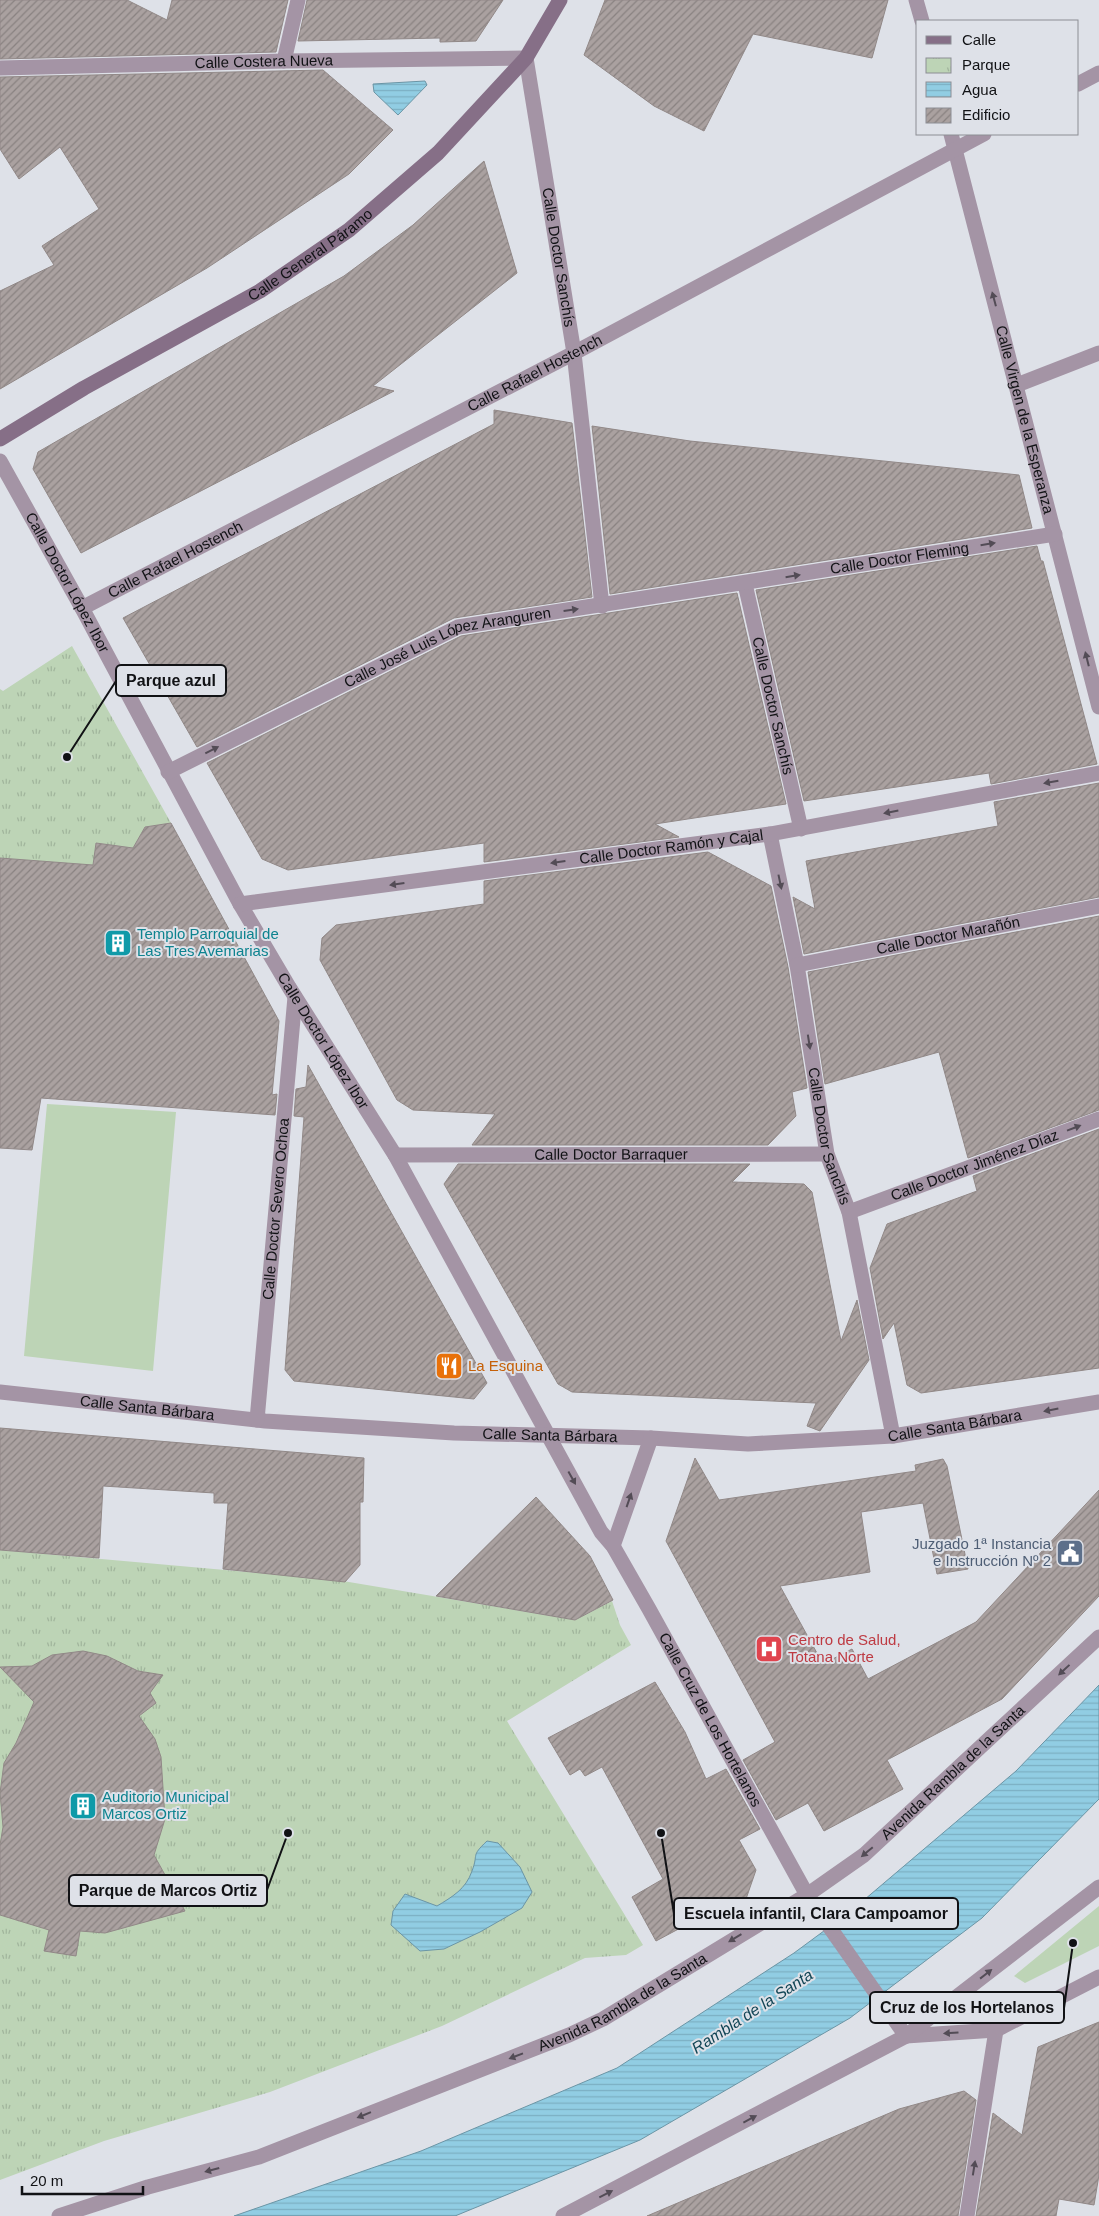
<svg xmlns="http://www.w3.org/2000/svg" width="1099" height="2216" viewBox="0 0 1099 2216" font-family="Arial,sans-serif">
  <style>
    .green { fill: #bdd4b6 }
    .park { fill: url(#park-tufts) }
    .water { fill: url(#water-rules); stroke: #6b95a5 }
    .building { fill: url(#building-hatch); stroke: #918887 }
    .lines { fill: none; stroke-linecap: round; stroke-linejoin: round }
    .street { stroke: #a494a5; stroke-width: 15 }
    .secondary { stroke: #866f87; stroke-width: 15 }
    .oneway { fill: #534c56 }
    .labels { text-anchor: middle; stroke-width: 4; stroke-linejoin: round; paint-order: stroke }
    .street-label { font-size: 15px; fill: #111215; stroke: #dee1e8 }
    .culture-label { font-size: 15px; fill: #0d838f; stroke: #dee1e8; text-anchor: start }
    .food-label { font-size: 15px; fill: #c56008; stroke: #dee1e8; text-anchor: start }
    .service-label { font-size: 15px; fill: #4e5e75; stroke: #dee1e8; text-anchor: end }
    .health-label { font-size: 15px; fill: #be3a42; stroke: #dee1e8; text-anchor: start }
    .water-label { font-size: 16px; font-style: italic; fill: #114555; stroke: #dee1e8 }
    .leader { fill: none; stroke: #111215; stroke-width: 2 }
    .callout-dot { fill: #111215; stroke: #dee1e8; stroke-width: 2 }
    .callout { fill: #dee1e8; stroke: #111215; stroke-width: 2 }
    .callout-label { font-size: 16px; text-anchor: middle; font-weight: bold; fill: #111215 }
  </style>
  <defs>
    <pattern id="park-tufts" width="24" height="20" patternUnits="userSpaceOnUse" patternTransform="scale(1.25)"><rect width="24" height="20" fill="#bdd4b6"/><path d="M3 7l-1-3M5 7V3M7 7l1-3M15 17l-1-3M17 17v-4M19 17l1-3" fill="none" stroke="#a1b59c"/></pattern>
    <pattern id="water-rules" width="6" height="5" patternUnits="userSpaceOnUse" patternTransform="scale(1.25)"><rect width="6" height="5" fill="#91cde3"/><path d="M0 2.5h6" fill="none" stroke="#7cafc2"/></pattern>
    <pattern id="building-hatch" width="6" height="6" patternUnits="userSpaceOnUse" patternTransform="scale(1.25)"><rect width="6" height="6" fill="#aaa1a0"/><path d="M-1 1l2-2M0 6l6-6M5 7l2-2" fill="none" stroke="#898281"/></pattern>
  </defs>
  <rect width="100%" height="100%" fill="#dee1e8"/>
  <path class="green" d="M47,1104l129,8 -23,259 -129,-15z
    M1099,1906v40l-74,37 -11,-7z"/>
  <path class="park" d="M72,646l99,177 -26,4 -12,21 -37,-5 -3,22 -93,-7v-169l3,2z
    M0,1550l337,30 238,40 37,-19 8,24 11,20 -124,76 136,224 -17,10 -41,3 -143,68 -172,66 -166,49 -104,39z"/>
  <path class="water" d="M425,81l2,4 -29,30 -24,-23 -1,-8z
    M1099,1685v114l-117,119 -132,100 -210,122 -185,76h-221l187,-65 196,-83 177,-115 57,-42 165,-140z
    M487,1841l11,2 22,24 12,25 -10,16 -42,24 -36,17 -24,2 -29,-26 2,-14 12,-17 32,12c15,-9 29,-17 35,-35 7,-18 -2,-14 15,-30z"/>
  <path class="building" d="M0,0h127l40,20 5,-20h116l-12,52 -276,7z
    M307,0h196l-27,41 -36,1v-4l-142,3z
    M605,0h283l-16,58 -119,-24 -49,97 -50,-25 -70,-51z
    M323,70l70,60 -44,44 -142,94 -207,121v-98l54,-26 -12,-19 57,-37 -39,-62 -41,32 -19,-30v-72z
    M484,161l33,112 -144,113 21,5 -313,162 -48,-84 5,-17 306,-176 69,-51z
    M494,410l78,13 20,174 -138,21 -257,129 -74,-129 371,-194z
    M592,426l98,15 329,34 13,53 -422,66z
    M1037,546l4,15h2l54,203 -106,20 -2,-11 -185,28 -48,-211z
    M737,593l49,211 -131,20 24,13 -195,25v-19l-196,27 -26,-11 -55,-96 254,-127z
    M1099,783v114l-295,57 -11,-57 22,12 -9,-48 192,-35 -4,-24z
    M171,823l108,198 -7,74 5,-1 -2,21 -234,-17 -9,52 -32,-2v-290l93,7 3,-22 37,5 12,-21z
    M708,852l63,34 17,81 19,121 -15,4 4,24 -28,29h-296l23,-31 -82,-4 -16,-10 -77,-140 2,-22 14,-13 148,-21v-23z
    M1099,916v194l-131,48 -29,-106 -114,32 -17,-112z
    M308,1065l179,318 -13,16 -180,-18 -9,-11 19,-253 -10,-1 2,-27 10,-2z
    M1099,1129v239l-178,25 -14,-8 -13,-62 -11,16 -13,-71 17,-44 90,-33 -4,-15z
    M458,1164h292l-18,18 72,2 8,8 29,149 16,-41 12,60 -49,71 -13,-5 9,-23 -244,-11 -14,-8 -114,-200z
    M0,1428l364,30 -1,44h-3v63l-15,17 -122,-13 5,-66h-14v-10l-111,-7 -4,72 -99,-8z
    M695,1458l24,42 197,-29 -1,-6 28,-6 4,7 21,103 -31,5 -14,-71 -62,9 9,60 -90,14 43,78 29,-15 16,30 108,-57 123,-132v106l-97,103 -115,61 16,29 -79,42 -16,-28 -32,17 -33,-60 32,-18 -109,-201z
    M536,1497l54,59 23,44 -38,20 -139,-24z
    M83,1651l24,5 31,15 25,4 -13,18 6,10 -17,13 16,23 6,18 4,62 -11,36 31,56 -80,22 -25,-2 -4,25 -32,-5 5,-21 -49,-15v-70l3,-18 -3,-34 4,-30 12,-20 18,-41 -34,-35 32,-1 20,-11z
    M655,1682l30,50 21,47 20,-10 34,60 -21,11 17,30 -10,29 -27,16 -3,-6 -60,32 -24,-44 31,-18 -61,-112 -17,9 -5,-7 -10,6 -22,-37z
    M1099,2022v153l-5,30 -35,-6 -3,17h-80l17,-103 29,22 16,-88z
    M964,2091l12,9 -18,116h-311l252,-107z"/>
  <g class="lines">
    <g class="street">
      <path d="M916,0l6,21"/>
      <path d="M284,61l14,-61"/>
      <path id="s1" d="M0,68l284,-7 242,-3 48,295 28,253"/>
      <path d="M1078,84l21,-11"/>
      <path id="s2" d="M951,134l148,573"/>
      <path d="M1017,385l82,-32"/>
      <path id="s3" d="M0,461l82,147 158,296 49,83 106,168 206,377 12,14 36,63 158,286 99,141"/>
      <path id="s4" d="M745,584l56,245"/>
      <path id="s5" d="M82,608l492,-255 410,-219"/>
      <path id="s6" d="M168,772l290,-145 597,-93"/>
      <path id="s7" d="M770,834l27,131 30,189 22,58 44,224"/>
      <path id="s8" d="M240,904l530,-70 329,-61"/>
      <path id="s9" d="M797,965l302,-59"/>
      <path id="s10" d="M395,1155l432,-1"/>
      <path id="s11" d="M849,1212l250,-93"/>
      <path id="s12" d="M0,1392l265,29 189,12 197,5 97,6 145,-8 206,-34"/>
      <path id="s13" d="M257,1420l38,-423"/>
      <path d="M613,1546l38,-108"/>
      <path d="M906,2036l90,-6 103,-53"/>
      <path id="s14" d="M59,2216l89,-29 111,-30 310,-122 34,-16 204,-124 57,-40 235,-218"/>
      <path d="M563,2216l343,-180 193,-149"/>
      <path d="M967,2216l29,-186"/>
    </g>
    <path class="secondary" id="s15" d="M0,439l84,-51 176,-97 89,-61 89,-77 88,-95 34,-58"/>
  </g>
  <defs><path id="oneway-solid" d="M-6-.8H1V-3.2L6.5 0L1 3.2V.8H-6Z" transform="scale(1.25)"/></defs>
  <g class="oneway">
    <use href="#oneway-solid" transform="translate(994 299) rotate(-105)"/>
    <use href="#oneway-solid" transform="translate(988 544) rotate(-9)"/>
    <use href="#oneway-solid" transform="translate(793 576) rotate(-9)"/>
    <use href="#oneway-solid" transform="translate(571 610) rotate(-8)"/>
    <use href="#oneway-solid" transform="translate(1087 659) rotate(-104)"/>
    <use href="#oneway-solid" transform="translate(212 750) rotate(-27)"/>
    <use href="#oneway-solid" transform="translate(1051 782) rotate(170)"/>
    <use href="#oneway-solid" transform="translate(891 812) rotate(169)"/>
    <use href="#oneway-solid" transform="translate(558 862) rotate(172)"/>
    <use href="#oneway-solid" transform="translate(780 882) rotate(78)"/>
    <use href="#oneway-solid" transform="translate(397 884) rotate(172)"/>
    <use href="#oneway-solid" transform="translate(809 1042) rotate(81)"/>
    <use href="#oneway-solid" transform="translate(1074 1128) rotate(-21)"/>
    <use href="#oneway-solid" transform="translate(1051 1410) rotate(169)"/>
    <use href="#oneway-solid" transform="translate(572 1478) rotate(61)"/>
    <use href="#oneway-solid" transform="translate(629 1500) rotate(-71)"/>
    <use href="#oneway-solid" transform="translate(1064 1670) rotate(137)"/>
    <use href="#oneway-solid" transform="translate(867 1852) rotate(140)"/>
    <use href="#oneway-solid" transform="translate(735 1938) rotate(149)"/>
    <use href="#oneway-solid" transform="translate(986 1974) rotate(-38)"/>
    <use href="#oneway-solid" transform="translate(951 2033) rotate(176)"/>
    <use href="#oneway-solid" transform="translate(516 2056) rotate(159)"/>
    <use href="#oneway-solid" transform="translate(364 2115) rotate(158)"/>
    <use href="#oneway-solid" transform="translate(750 2119) rotate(-28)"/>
    <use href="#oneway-solid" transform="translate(974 2168) rotate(-81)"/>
    <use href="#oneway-solid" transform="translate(212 2170) rotate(165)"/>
    <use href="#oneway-solid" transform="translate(606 2194) rotate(-27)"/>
  </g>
  <defs>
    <g id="building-square" transform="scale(1.4375)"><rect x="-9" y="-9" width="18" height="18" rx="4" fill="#0f9aa8" stroke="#dee1e8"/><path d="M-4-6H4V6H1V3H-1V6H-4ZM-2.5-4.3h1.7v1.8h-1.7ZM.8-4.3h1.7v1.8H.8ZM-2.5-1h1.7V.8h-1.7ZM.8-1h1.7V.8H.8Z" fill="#fff"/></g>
    <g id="restaurant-square" transform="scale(1.4375)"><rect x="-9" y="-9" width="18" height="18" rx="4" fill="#e8710a" stroke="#dee1e8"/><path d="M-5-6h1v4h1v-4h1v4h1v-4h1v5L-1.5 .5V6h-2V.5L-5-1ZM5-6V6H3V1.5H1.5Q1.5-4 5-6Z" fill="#fff"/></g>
    <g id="civic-square" transform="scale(1.4375)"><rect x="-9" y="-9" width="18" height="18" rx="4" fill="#5c6f8a" stroke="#dee1e8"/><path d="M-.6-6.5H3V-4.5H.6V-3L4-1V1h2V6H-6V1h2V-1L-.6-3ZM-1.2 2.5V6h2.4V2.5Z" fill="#fff"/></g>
    <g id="hospital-square" transform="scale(1.4375)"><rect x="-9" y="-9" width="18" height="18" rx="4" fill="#e0444e" stroke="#dee1e8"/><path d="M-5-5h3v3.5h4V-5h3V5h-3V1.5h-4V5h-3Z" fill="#fff"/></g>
  </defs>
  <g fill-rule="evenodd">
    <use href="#building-square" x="118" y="943"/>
    <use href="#restaurant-square" x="449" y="1366"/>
    <use href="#civic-square" x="1070" y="1553"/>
    <use href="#hospital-square" x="769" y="1649"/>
    <use href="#building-square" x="83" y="1806"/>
  </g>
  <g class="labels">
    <g class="street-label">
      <text dy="5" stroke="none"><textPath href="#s1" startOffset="264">Calle Costera Nueva</textPath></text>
      <text dy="5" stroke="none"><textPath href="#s15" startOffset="361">Calle General Páramo</textPath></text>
      <text dy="5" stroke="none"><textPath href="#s1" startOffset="728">Calle Doctor Sanchís</textPath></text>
      <text dy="5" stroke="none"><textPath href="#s5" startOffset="510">Calle Rafael Hostench</textPath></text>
      <text dy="5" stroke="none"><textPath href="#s2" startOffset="295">Calle Virgen de la Esperanza</textPath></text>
      <text dy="5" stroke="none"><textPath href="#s6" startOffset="771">Calle Doctor Fleming</textPath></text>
      <text dy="5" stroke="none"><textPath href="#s5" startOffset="105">Calle Rafael Hostench</textPath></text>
      <text dy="5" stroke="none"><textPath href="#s3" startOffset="139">Calle Doctor López Ibor</textPath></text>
      <text dy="5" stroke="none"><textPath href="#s6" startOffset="308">Calle José Luis López Aranguren</textPath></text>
      <text dy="5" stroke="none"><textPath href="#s4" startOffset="125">Calle Doctor Sanchís</textPath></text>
      <text dy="5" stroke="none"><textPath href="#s8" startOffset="435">Calle Doctor Ramón y Cajal</textPath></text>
      <text dy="5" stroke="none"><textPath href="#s9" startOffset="154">Calle Doctor Marañón</textPath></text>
      <text dy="5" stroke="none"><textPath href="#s3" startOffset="664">Calle Doctor López Ibor</textPath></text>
      <text dy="5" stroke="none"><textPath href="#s7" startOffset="308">Calle Doctor Sanchís</textPath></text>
      <text dy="5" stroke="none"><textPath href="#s10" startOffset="216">Calle Doctor Barraquer</textPath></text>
      <text dy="5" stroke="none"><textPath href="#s11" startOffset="134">Calle Doctor Jiménez Díaz</textPath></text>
      <text dy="5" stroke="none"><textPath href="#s13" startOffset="212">Calle Doctor Severo Ochoa</textPath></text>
      <text dy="5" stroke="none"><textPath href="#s12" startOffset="148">Calle Santa Bárbara</textPath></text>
      <text dy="5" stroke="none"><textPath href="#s12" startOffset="958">Calle Santa Bárbara</textPath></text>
      <text dy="5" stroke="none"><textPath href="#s12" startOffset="552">Calle Santa Bárbara</textPath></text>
      <text dy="5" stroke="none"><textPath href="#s3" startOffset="1446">Calle Cruz de Los Hortelanos</textPath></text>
      <text dy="5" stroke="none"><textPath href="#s14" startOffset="1009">Avenida Rambla de la Santa</textPath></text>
      <text dy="5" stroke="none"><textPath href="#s14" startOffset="604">Avenida Rambla de la Santa</textPath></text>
    </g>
    <g class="culture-label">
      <text x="137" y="939">Templo Parroquial de<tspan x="137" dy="17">Las Tres Avemarias</tspan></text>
      <text x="102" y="1802">Auditorio Municipal<tspan x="102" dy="17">Marcos Ortiz</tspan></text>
    </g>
    <g class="food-label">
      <text x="468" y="1371">La Esquina</text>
    </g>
    <g class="service-label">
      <text x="1051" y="1549">Juzgado 1ª Instancia<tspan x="1051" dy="17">e Instrucción Nº 2</tspan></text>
    </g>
    <g class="health-label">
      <text x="788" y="1645">Centro de Salud,<tspan x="788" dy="17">Totana Norte</tspan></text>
    </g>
    <g class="water-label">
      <text transform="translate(752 2011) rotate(-33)" y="6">Rambla de la Santa</text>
    </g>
  </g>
  <path class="leader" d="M67 757L116 681M288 1833L267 1890M661 1833L674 1914M1073 1943L1064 2008"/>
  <g class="callout-dot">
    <circle cx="67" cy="757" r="5"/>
    <circle cx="288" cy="1833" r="5"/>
    <circle cx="661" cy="1833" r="5"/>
    <circle cx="1073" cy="1943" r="5"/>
  </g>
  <g class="callout">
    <rect x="116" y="665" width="110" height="31" rx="5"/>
    <rect x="69" y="1875" width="198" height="31" rx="5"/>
    <rect x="674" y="1898" width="284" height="31" rx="5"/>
    <rect x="870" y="1992" width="194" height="31" rx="5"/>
  </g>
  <g class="callout-label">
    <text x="171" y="686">Parque azul</text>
    <text x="168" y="1896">Parque de Marcos Ortiz</text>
    <text x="816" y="1919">Escuela infantil, Clara Campoamor</text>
    <text x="967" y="2013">Cruz de los Hortelanos</text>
  </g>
  <rect x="916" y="20" width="162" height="115" fill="#dee1e8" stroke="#8c8e94"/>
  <rect x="926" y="36" width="25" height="8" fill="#866f87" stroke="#8c8e94"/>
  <text x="962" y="45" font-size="15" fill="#111215">Calle</text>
  <rect x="926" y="58" width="25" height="15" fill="url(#park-tufts)" stroke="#8c8e94"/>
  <text x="962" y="70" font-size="15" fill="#111215">Parque</text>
  <rect x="926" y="82" width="25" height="15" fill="url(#water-rules)" stroke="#8c8e94"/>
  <text x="962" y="95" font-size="15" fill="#111215">Agua</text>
  <rect x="926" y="108" width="25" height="15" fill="url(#building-hatch)" stroke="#8c8e94"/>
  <text x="962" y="120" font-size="15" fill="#111215">Edificio</text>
  <path d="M22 2186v8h121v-8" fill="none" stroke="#111215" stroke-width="2.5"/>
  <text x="30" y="2186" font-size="15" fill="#111215" stroke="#dee1e8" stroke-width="4" paint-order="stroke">20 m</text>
</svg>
